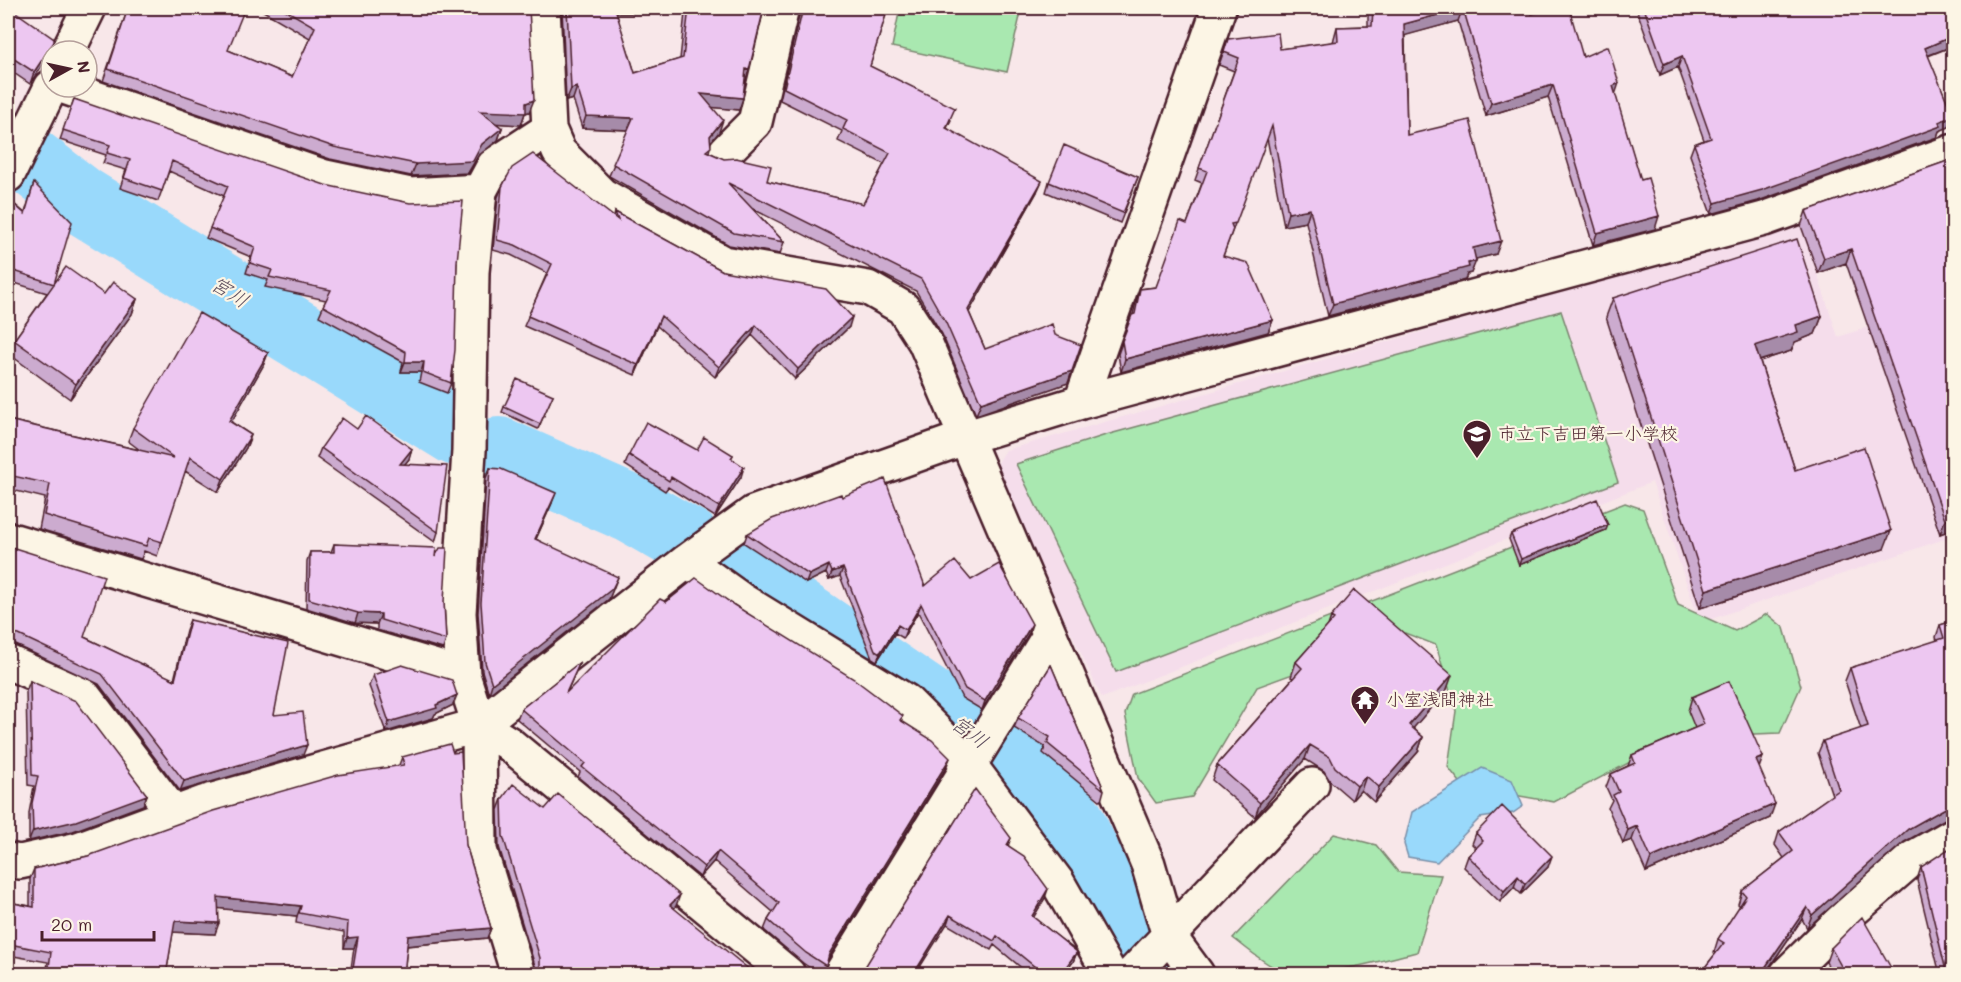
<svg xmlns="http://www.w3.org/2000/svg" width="1961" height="982" viewBox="0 0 1961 982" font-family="Mali,'Klee One',sans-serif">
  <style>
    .built { fill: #f5ddeb }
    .green { fill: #a9e8b0; stroke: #7a846e; stroke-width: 1.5 }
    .water { fill: #99d9fb; stroke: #798fa8; stroke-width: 1.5 }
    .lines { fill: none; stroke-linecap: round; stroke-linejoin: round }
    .river { stroke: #99d9fb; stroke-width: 68 }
    .minor-casing { stroke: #4a1f2b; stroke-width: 38 }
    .minor { stroke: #fcf5e5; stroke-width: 33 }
    .wall { fill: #ccabcf; stroke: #4a1f2b; stroke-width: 1.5; fill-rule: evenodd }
    .shaded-wall { fill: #a68ba9; stroke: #4a1f2b; stroke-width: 1.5 }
    .building { fill: #edc7f1; stroke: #4a1f2b; stroke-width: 1.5 }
    .labels { text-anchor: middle; stroke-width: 4.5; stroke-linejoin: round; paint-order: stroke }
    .poi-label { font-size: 18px; fill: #4a1f2b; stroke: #fcf5e5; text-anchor: start }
    .water-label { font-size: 20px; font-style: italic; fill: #5e4e5f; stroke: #fcf5e5 }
  </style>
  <rect width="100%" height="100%" fill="#f8e7e9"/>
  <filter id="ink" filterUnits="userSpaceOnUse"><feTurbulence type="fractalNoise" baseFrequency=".0167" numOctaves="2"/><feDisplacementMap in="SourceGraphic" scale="12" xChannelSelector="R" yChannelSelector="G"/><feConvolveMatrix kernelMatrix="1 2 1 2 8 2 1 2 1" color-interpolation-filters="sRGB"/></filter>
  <g filter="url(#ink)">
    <path class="built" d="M1801,224l37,113 115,-38v237l-253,87 -48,-141 -550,216 -108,-229 12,-19z"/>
    <path class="green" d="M900,8h122l-15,64 -115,-25z
      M1561,311l57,171 -502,190 -100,-208 90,-29z
      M1625,503l18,6 35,96 57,26 32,-17 17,14 17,58 -21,47 -102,4 -124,65 -46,-8 -22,21 -38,-48 8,-56 -20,-66 -31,-12 -148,54 -65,110 -36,6 -18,-25 -13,-64 7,-20z
      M1334,834l42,11 22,27 43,3 -24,77c-39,9 -105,30 -142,16 -15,-8 -29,-20 -42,-30z"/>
    <path class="water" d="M1482,768l30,12 11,26 -10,7 -33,5 -43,44 -29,-5 -4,-13 8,-32z"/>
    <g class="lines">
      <path class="river" d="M8,144l73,56 376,232
        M499,451l134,59 56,32
        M719,559l212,144 109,81 30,36 73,154"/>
      <g class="minor-casing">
        <path id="minor" d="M543,8l6,121 10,23 43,43 121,68 145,25 35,20 22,34 223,522 21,72 28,38
          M68,51l21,-43
          M64,87l261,90 85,18 70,-4
          M724,153l31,-31 27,-114
          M8,175l43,-88
          M1081,402l138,-394
          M8,539l455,136 16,50 1,125 38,124
          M687,561l53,38 166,102 63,63 89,119 52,91
          M8,662l76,34 90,118
          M463,675l-4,-62 10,-162 3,-179 8,-81 14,-26 55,-36
          M479,725l29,18 280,231
          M8,860l12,2 58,-13 125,-46 276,-78 208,-164 66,-48 211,-75 117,-36 683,-183 190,-68
          M841,974l208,-338
          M1132,974l180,-189
          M1787,974l58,-57 68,-59 41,-23"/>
      </g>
      <use href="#minor" class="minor"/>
    </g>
    <path class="wall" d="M8,8l46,34 -4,11 -20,31 -22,-15z
      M128,8l164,69 18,-39 -52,-30h271v104l-4,1 -4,12 -25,-2 6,5 -4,12 -20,16 -10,17 -57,3 -81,-17 -227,-78z
      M562,8h202l-15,62 -4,12 -2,16 -4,12 -27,-3 7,25 -8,10 -2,10 58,29 96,23 21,-40 -46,-23 4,-10 -62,-31 20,-88v-4h88l-18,58 81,54 -4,8 90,64 -68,120 16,37 83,34 -92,32 -34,-81 -26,-43 -163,-82 31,33 -4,12 -51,-9 -120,-69 19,-46 -46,-2 -9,-29 -7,2zM616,13h69l-5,46 -45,14z
      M1368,8h163l1,6 51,43 32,37 40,135 -62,16 -45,-148 -62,19 -28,-95 -53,14 2,100 89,119 -21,5 -4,14 -4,1 -2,6 -137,36 -22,-94 -22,4 -17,-88 -44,118 50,64 -5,12 -147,40 -3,-18 14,-39 1,-1 3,-12 4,-13 16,-2 31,-63 15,-41 -7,-3 39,-109 -15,-6 9,-26 52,10 53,-7 4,-15 31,-1z
      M1636,8h317v38l-25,10 25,60 -4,11 -10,4 -2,6 -179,64 -47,13 -21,-59 4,-11 10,-4 -26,-73 -18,8z
      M74,99l383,163 -6,121 -4,10 -28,-11 2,-10h-20l2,-10 -84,-46 7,-16 -61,-13 3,-7 -22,-7 5,-16 -45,-19 18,-42 -55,-25 -11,30 -38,-13 6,-18 -23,-7 3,-8 -46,-15z
      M1953,159v370l-13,5 -94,-271 -28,10 -17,-47 5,-15z
      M1138,177l-18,46 -74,-31 3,-10z
      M34,183l20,101 50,10 33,5 -5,15 -62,85 -61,-45 5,-14 33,-47 -39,-12v-82l17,14z
      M502,187l112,30 1,-5 108,59 126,56 -54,52 -43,-44 -37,42 -58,-51 -22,49 -111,-49 23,-53 -36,-18 -18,-5 5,-53z
      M1613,298l209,18 -7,18 -20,8 -4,9 -31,10 35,109 89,79 -184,59 -94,-291z
      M268,353l-5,13 -32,56 20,13 -5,13 -28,44 -33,-21 -28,85 -13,-5 -3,8 -102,-30 6,-31 -37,-9v-69l132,30 -12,-9 5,-13z
      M553,395l-15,34 -36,-17 2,-5z
      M357,429l55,20 -3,10 -5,6 34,67 -3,10 -118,-84 4,-10z
      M697,450l36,5 -2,4 10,18 -26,40 -47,-30 -3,4 -40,-26 4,-10z
      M490,468l62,35 -16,36 78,47 -5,13 -120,95 -7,-23 -4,-58 8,-135z
      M842,497l83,89 46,-6 58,53 -47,77 -20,-12 -44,-86 -15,26 -8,-5 -18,28 -5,-3 -32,-82 -11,4 -3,-7 -20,10 -62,-40 3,-9z
      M1606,530l-87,35 -10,-26 2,-5z
      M334,544l101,13 9,45 2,38 -3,9 -66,-19v-6l-22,-1 -49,-15 1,-47 3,-9h21z
      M8,546l76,91 90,43 12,-50 4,-10 84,95 29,40 -123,36 -81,-107 -83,-39 -8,-1z
      M666,602l68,3 168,116 44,47 -118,192 -4,15h-4l-17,-12 -39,-33 4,-10 5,-8 -59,-51 -14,16 -122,-100 2,-5 -63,-53 4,-10 59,-47 -13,30z
      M1331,617l116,72 -34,39 10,9 -5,15 -44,50 -13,-12 -9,10 -22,-19 -6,-10 -19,-12 -50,58 -43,-37 5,-15 76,-87 -2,-1 5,-15 32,-36z
      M1953,621v195l-8,3 -41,23 -97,86 -5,-9 -38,56h-65l17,-22 -2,-1 4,-13 22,-33 -2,-2 4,-13 42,-33 -9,-13 4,-13 53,-37 -14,-42 5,-12 38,-12 -16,-48 5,-13 87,-27 -1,-4 4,-12z
      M1051,665l53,125 -3,11 -58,-48 2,-6 -31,-19 4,-10z
      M373,675l80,30 -18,9 -2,4 -47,14 -17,-46z
      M30,681l117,114 -4,10 -70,26 -44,10v-28l5,-27 -6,-1 -2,-94z
      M1692,697l67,70 11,51 -124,54 -14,-32 -9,3 -15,-35 4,-8 -6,-13 5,-13 17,-8 4,-11 63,-27 -7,-17z
      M402,757l64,88 25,83 -4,10 -80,8 -3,29h-54l4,-27h-10v-16l-48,-9 1,-7 -79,-8 -3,26 -42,-2 -7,43h-120l2,-13 -40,-7v-53l22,4v-27l4,-10 54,-13 311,-91z
      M502,799l43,10 131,97 -2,2 -138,67v-6l-37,-122 -1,-37z
      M1476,833l72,34 -27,27 -7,-7 -14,15 -36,-35 4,-11 8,-8 -4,-4z
      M1011,838l-3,8 37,52 -12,19 44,35 -4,10 -10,13h-33l-36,-30 -3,5 -44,-26 -87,51z
      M1921,867l32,108h-13l-23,-95z
      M1831,948l64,27h-62l-7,-13z"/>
    <path class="shaded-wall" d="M610,8h77l-2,5h-76z
      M1463,8l-5,13 -58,16 4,-13z
      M1953,36v10l-32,12 4,-10z
      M54,42l-4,11 -20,31 4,-12z
      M1682,56l-4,11 -18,8 4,-11z
      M1619,83l-4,12 -2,-9z
      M1553,85l-5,12 -62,19 5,-13z
      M577,87l-4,12 -7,2 5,-12z
      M701,94l42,4 -4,12 -42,-4z
      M534,100l-5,12 -4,1 -4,12 -46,-3 5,-11 46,-8z
      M586,116l47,2 -4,12 -47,-2z
      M1953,116l-4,11 -10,4 -2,6 -179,64 -47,13 4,-11z
      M723,120l-4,12 -13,16 4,-12z
      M502,128l-4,12 -20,16 -10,17 -57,3 5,-12 66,-20z
      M1042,181l-5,11 -73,129 4,-11z
      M1310,209l-4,13 -22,4 4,-13z
      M1659,216l-4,13 -62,16 4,-12z
      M1501,241l-5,13 -28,7 5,-13z
      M1851,249l-5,14 -28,10 6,-15z
      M1476,261l-5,12 -4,1 -2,6 -137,36 5,-12z
      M137,299l-5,15 -62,85 6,-15z
      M661,316l-4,10 -22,49 3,-10z
      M1822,316l-7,18 -20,8 -4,9 -42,13 6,-18 41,-21z
      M852,317l-3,10 -54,52 3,-10z
      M1273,320l-5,12 -147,40 4,-13z
      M756,325l-4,10 -37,42 4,-10z
      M268,353l-5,13 -39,69 5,-14z
      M405,362h19l-3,10h-20z
      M1072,371l-4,12 -92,32 5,-12z
      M251,435l-5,13 -28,44 5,-13z
      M412,449l-3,10 -13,16 4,-11z
      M744,467l-3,10 -26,40 4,-10z
      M556,493l-4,10 -20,45 3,-9z
      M1953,517v12l-13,5 5,-14z
      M1608,525l-2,5 -87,35 2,-6z
      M1891,531l-7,18 -184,59 6,-18z
      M829,565l-3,8 -20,10 3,-8z
      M843,568l-3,8 -11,4 3,-8z
      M618,577l-9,22 -120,95 3,-10z
      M921,604l-3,8 -15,26 3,-8z
      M358,613l23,1 -4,10 -22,-1z
      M1032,624l-3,9 -47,77 3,-9z
      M898,625l-3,8 -18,28 3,-8z
      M1452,675l-5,14 -43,50 5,-14z
      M457,695l-4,10 -18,9 -2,4 -47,14 3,-10 47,-17z
      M1423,737l-5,15 -44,50 5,-15z
      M307,745l-4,10 -123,36 4,-10z
      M1310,745l-5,14 -50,58 5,-14z
      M1763,757l-5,14 -2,-11z
      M950,758l-4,10 -121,196 4,-10z
      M1366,776l-5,14 -9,10 5,-14z
      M147,795l-4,10 -70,26 -44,10 4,-10z
      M1775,804l-5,14 -124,54 5,-14z
      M1953,805v11l-8,3 -41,23 -97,86 5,-13 96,-86 41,-23z
      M1637,826l-5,14 -9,3 5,-13z
      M718,851l-4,10 -14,16 4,-10z
      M1552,856l-4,11 -27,27 4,-10z
      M1518,876l-4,11 -14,15 4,-11z
      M1048,889l-3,9 -16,27 3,-9z
      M680,895l-4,11 -9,10 3,-11z
      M218,897l83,9 -4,10 -83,-8z
      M1807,907l-5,12 -38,56h-4z
      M950,915l-3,9 -32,51h-2z
      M175,921l44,2 -4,11 -44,-2z
      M491,928l-4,10 -82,8 3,-10z
      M358,937l-4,11h-10l3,-10z
      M1077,952l-4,10 -10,13h-3z"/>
    <path class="building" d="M8,8h2l44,31v3l-20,30 -26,-17z
      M128,8h117l-17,42 64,27 23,-50 -33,-19h247l5,92 -8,3v10l-46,-2 22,17 -20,16 -9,17 -57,3 -82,-17 -226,-78z
      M567,8h48l20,65 48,-15 6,-50h75l-15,62 -3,-1 -3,29 -42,-4 22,26 -13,16 1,11 -5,4 18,8 12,-1 35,8 -4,15 96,23 27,-51 -47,-24 4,-9 -63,-32 19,-80h85l-18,58 85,42 -9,20 96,53 -74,129 17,39 67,-25 3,11 26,10 -9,26 -91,32 -35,-80 -25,-44 -193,-96 56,59 -50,-9 -121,-69 20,-46 -47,-2 -9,-29 -6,2z
      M1373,8h158l1,6 22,-6h15l14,49 25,-11 11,37 -6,3 28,94 7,-2 11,38 -62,17 -44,-148 -62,18 -28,-95 -59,16 3,111 63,-15 31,121 -28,7 3,13 -8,2 1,4 -136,37 -23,-95 -22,4 -16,-87 -36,97 -5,1 2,5 -10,27 25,7 25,57 -148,39 -3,-18 10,-26 3,-1 5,-25 16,-2 24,-66 7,3 20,-53 -8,-3 40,-110 -15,-6 4,-13 50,-6 2,16 58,-8 -1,-14 35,-1z
      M1644,8h309v28l-28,12 28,68 -14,6 2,4 -179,64 -47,13 -21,-59 17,-6 -29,-82 -18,8z
      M74,99l251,86 85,18 53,-2 -6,61 -2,88 -4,33 -28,-11 1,-10h-19l1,-10 -83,-46 8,-16 -62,-13 3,-7 -22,-7 5,-16 -45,-19 18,-42 -56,-25 -10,30 -38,-13 6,-18 -23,-7 3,-8 -47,-15z
      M1064,145l74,32 -15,36 -74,-31z
      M533,154l85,66 -3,-8 108,59 103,18 26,28 -54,52 -42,-44 -37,42 -58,-51 -23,49 -110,-49 24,-52 -37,-19 -18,-5 5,-53 10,-19z
      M1953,159v358l-8,3 -94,-271 -27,9 -18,-47z
      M34,183l38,39 -18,62 -46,-15v-70l17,15z
      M1797,239l25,77 -26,9 2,7 -43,14 40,124 69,-23 27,84 -185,59 -93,-292z
      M66,267l38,27 9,-12 24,17 -61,85 -62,-44z
      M199,313l69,40 -39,68 22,14 -28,44 -33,-22 -28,85 -13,-4 -3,8 -102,-31 6,-31 -42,-9v-55l166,38 -41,-30z
      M517,379l36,16 -13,29 -36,-17z
      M366,416l46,33 -12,15 47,2 -9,66 -117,-84 21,-30 15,11z
      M646,422l51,28 7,-13 29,18 -2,3 13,9 -25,40 -48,-30 -2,4 -40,-26z
      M490,468l11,1 55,24 -21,46 83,38 -6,12 -120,95 -7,-22 -4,-59z
      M885,479l40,107 30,-25 16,19 28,-16 33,60 -47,77 -20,-12 -44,-85 -15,26 -8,-5 -18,28 -5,-3 -32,-82 -11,4 -3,-7 -20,10 -62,-41 25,-15 69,-25 1,3z
      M1597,499l11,26 -87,34 -10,-25z
      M334,544l102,4 -1,9 5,-9h7l-3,54 2,38 -65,-20v-6l-23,-1 -49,-14 1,-47h24z
      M8,546l96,30 -20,61 91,43 15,-60 98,23 -14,72 29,-3 4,33 -123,36 -82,-107 -83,-39 -9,-2 -2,1z
      M696,578l38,27 120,74 49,37 -3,4 32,20 18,18 -121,196 -3,12 -20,-13 -38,-33 11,-17 -61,-52 -14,16 -122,-100 3,-4 -64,-54 59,-47 -14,31 94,-94 6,3z
      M1354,590l98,85 -43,50 14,12 -44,50 -13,-11 -9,10 -22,-19 -5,-10 -20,-12 -50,58 -43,-38 85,-97 -6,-6 38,-43 -3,-2z
      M1953,621v184l-4,1 -41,23 -96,86 -5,-8 -47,68h-61l25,-32 -6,-4 28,-43 -4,-5 51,-40 -14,-19 60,-42 -16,-49 45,-15 -18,-58 94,-30 -4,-13z
      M402,665l50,15 5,15 -21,10 1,3 -48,14 -16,-47z
      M1051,665l53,125 -57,-47 3,-6 -32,-19z
      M30,681l46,20 71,94 -71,26 -43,10 -1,-28 6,-27 -6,-1z
      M1729,681l34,76 -7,3 19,44 -124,54 -14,-32 -9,4 -15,-35 6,-3 -8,-18 24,-11 -3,-8 72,-31 -12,-27z
      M450,744l3,9 8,-1 5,93 25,83 -83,8 -4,39h-52l6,-38 -11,1 1,-16 -49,-9 2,-7 -83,-9 1,26 -44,-2 -9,54h-118l3,-23 -42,-8 -1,8v-50l26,5v-38l54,-13 125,-45 125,-36 66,-10 -2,-8z
      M513,784l32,25 13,-15 122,101 -10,10 86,70h-220l4,-7v-10l-37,-122 -1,-37z
      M975,789l36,49 -4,7 17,11 24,33 -16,27 45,36 -17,23h-15l-48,-39 -3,5 -44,-26 -37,60h-53z
      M1502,806l50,50 -27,28 -7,-8 -14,15 -36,-35 15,-15 -7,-8z
      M1953,846v129h-6l-26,-108z
      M1862,917l33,58h-49l-15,-27z"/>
  </g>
  <defs>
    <g id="school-pin" transform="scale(1.5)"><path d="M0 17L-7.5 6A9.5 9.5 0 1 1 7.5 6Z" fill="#4a1f2b" stroke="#fcf5e5"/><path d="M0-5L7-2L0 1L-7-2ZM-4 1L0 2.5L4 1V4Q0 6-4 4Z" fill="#fff"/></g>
    <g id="temple-pin" transform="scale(1.5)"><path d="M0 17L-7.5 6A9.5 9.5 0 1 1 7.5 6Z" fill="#4a1f2b" stroke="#fcf5e5"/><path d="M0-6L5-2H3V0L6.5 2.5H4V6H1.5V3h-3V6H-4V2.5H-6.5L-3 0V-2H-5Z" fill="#fff"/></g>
  </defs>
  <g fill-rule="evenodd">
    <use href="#school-pin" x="1477" y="434"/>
    <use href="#temple-pin" x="1365" y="700"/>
  </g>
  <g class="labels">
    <g class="poi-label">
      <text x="1498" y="440">市立下吉田第一小学校</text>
      <text x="1386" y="706">小室浅間神社</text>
    </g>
    <g class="water-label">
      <text transform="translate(230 292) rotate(32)" y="7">宮川</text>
      <text transform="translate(970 732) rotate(37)" y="7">宮川</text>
    </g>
  </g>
  <rect width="1961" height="982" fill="none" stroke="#fcf5e5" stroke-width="30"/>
  <rect x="15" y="15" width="1931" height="952" fill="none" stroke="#4a1f2b" stroke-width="2" filter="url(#ink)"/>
  <g transform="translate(69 69) rotate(82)"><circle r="28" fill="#fcf5e5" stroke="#b59f9b" stroke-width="1.5"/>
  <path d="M0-4.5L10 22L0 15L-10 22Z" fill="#4a1f2b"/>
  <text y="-9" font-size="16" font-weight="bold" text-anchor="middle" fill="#4a1f2b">N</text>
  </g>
  <path d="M42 931v9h112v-9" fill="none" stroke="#4a1f2b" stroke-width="3"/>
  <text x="51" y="931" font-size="18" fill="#4a1f2b" stroke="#fcf5e5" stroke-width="4.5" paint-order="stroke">20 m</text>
</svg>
